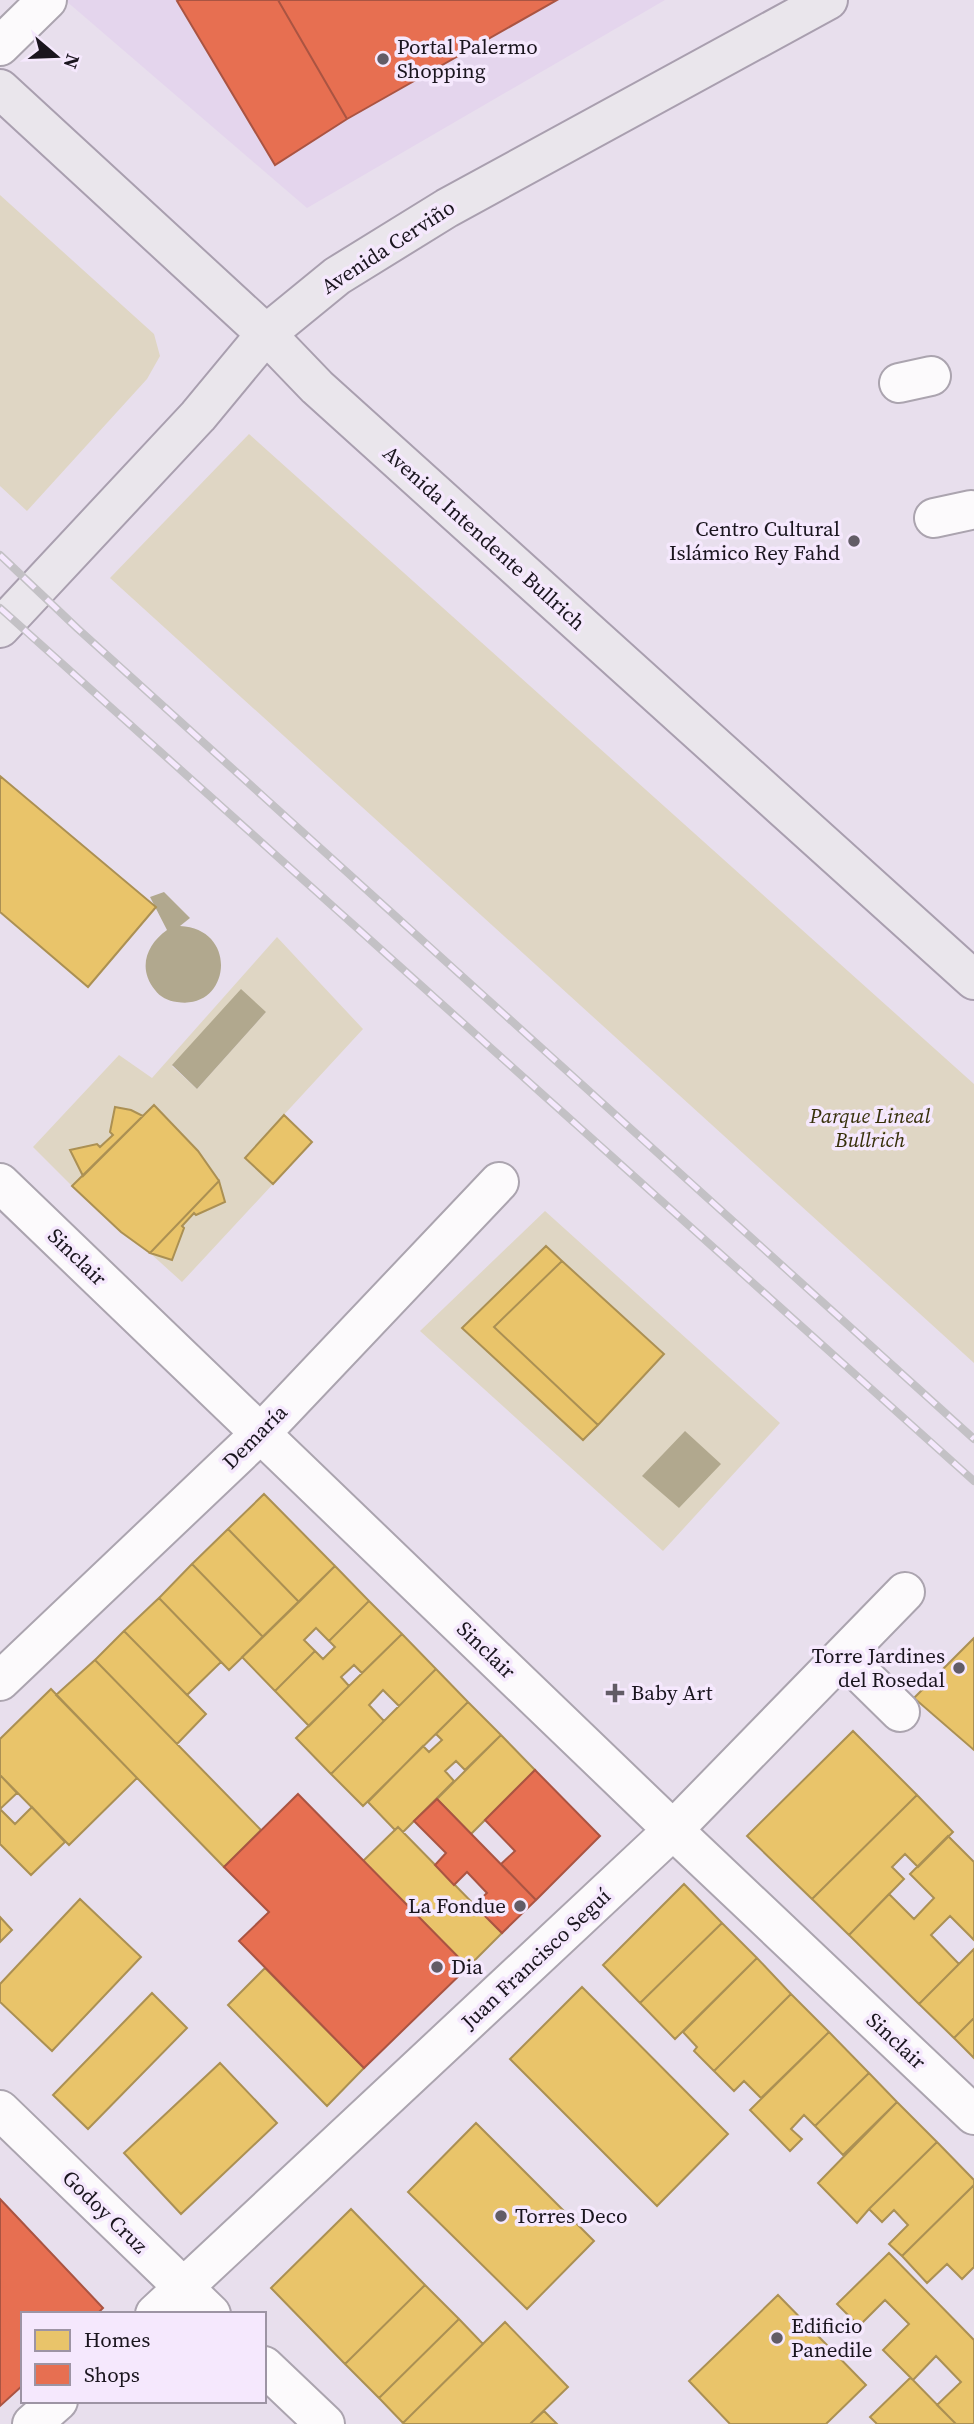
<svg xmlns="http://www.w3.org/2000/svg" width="974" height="2424" viewBox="0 0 974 2424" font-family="'Source Serif 4',serif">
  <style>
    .built { fill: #e4d5ed }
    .green { fill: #dfd6c4; fill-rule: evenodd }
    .water { fill: #b1a88e }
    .homes { fill: #e9c46a; stroke: #ab9053; stroke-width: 2 }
    .shops { fill: #e76f51; stroke: #aa5442; stroke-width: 2 }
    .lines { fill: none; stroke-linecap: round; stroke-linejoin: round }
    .minor-casing { stroke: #aba4af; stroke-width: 42 }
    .major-casing { stroke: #a99faf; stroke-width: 42 }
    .minor { stroke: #fcfafc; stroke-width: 38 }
    .major { stroke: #eae6ec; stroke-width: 38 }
    .rail-casing { stroke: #c3c1c5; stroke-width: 8 }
    .rail { stroke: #f5e8fd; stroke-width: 5; stroke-dasharray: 16; stroke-linecap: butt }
    .poi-dot { fill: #625c66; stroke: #f5e8fd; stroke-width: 2.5 }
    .labels { text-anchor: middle; stroke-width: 7; stroke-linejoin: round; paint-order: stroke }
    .poi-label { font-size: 21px; fill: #1a151e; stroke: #f5e8fd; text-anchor: start }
    .street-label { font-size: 21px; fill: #1a151e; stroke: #f5e8fd }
    .park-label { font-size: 21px; font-style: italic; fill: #37300a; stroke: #f5e8fd }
  </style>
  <rect width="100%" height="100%" fill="#e8dfed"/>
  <path class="built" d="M65,0h600l-358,208z"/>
  <path class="green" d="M0,195l154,139 6,22 -13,23 -120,132 -27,-25z
    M249,434l725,650v279l-864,-785z
    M277,937l86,92 -118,128 28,27 -91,98 -32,-29 21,6 13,-30 -2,-3 12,-13 3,2 28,-13c-9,-40 -43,-68 -71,-97l-11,11 -12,-6 -16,-3 -5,25 3,3 -13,12 -3,-3 -27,6 13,26 -11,10 -39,-39 86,-92 33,23zM266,1012l-69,77 -25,-23z
    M545,1211l235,212 -117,128 -243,-220zM546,1247l118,107 -81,86 -121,-112z"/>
  <path class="water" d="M164,892l26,26 -10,8c60,3 50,85 -3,76 -9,-1 -17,-5 -22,-12 -18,-22 -8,-46 12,-60l-17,-33z
    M241,989l25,23 -69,77 -25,-24z
    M685,1431l36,33 -42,44 -37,-32z"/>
  <path class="homes" d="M0,776l156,131 -68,80 -88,-75z
    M154,1105l44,46 21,30 -69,72 -29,-21 -49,-46z
    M115,1107l16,3 12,6 -60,60 -13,-26 27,-6 3,3 13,-12 -3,-3z
    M284,1115l28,27 -39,42 -28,-26z
    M219,1181l6,21 -29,13 -2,-2 -12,13 2,2 -12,32 -22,-7z
    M546,1246l16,15 -68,66 104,98 -15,15 -121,-112z
    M562,1261l102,93 -66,71 -104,-98z
    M264,1494l71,72 -36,36 -71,-73z
    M228,1529l71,73 -36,35 -71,-73z
    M192,1564l71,73 -34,33 -70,-72z
    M335,1566l34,35 -40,40 -13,-13 -12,12 11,11 -40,40 -33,-34z
    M159,1598l62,64 -34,33 -63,-64z
    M369,1601l33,33 -40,39 -8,-8 -13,12 8,9 -40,40 -34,-35 40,-40 8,8 12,-12 -6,-6z
    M124,1631l82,83 -29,30 -82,-84z
    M402,1634l34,35 -37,37 -16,-16 -14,15 15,16 -53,53 -35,-36z
    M974,1638v112l-60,-52z
    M95,1660l166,170 -37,37 -168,-172z
    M436,1669l32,33 -105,104 -32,-32z
    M51,1689l86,89 -68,67 -69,-70v-36z
    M468,1702l33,33 -36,35 -9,-9 -11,10 9,10 -51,51 -5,-5 -3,3 -27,-28 55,-56 6,6 13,-12 -6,-6z
    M853,1731l64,64 -105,104 -65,-63z
    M501,1735l34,35 -64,64 -34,-35z
    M0,1775l17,18 -17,16 15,15 17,-17 33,35 -34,33 -31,-31z
    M917,1795l36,37 -35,35 -13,-13 -13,13 12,12 -55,56 -37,-36z
    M398,1827l104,106 -34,34 -105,-106z
    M948,1836l26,26v78l-24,-24 -19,19 28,29 -40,40 -70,-69 40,-41 25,25 20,-21 -24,-24z
    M684,1884l38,39 -82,80 -37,-38z
    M80,1899l61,58 -89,94 -52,-49v-18z
    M0,1917l12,13 -12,12z
    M722,1923l35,35 -82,81 -35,-36z
    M974,1949v69l-20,20 -35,-34z
    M757,1958l34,36 -77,77 -20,-20 3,-4 -14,-15z
    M265,1968l99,100 -37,38 -99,-101z
    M582,1987l146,147 -71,72 -147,-147z
    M152,1993l35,35 -99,101 -35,-34z
    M791,1994l38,38 -68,66 -17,-17 -10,10 -20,-20z
    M974,2018v40l-20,-20z
    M829,2032l40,41 -54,53 -11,-11 -13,14 11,10 -12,12 -40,-41z
    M220,2063l57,60 -96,91 -57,-61z
    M869,2073l28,29 -54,53 -28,-29z
    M897,2102l40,40 -68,67 -12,14 -39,-40z
    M476,2123l118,118 -67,68 -119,-117z
    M937,2142l37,38v5l-72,71 -13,-12 19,-19 -14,-15 -12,12 -13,-13z
    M974,2185v82l-12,12 -15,-15 -20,19 -25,-27z
    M351,2209l74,76 -80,79 -74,-76z
    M889,2253l85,87v84h-18l-19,-19 24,-23 -25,-26 -23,24 -30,-30 26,-26 -24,-24 -26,26 -22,-22z
    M425,2285l34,34 -80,79 -34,-34z
    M778,2295l88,90 -40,39h-96l-41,-43z
    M459,2319l24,25 -80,79 -24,-25z
    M505,2322l63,65 -38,37h-125l-2,-1z
    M910,2378l3,2 43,44h-79l-7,-7z
    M544,2411l13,13h-27z"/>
  <path class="shops" d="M179,0h99l69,119 -72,46 -98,-164z
    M278,0h279l-210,119z
    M535,1770l65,66 -64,64 -35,-36 14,-13 -30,-31z
    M298,1794l170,173 -104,101 -125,-127 30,-29 -45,-45z
    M437,1799l99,101 -34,33 -28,-28 13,-12 -20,-21 -13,13 -19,-20 11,-12 -32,-32z
    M0,2199l103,109 -6,6h-74v71l-23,21z"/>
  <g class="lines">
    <g class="minor-casing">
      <path id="minor" d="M0,46l47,-46
        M899,383l32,-7
        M934,518l37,-8
        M0,1183l673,647 301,285
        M843,1656l57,56
        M0,1681l261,-248 238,-251
        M0,2110l211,204
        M155,2314l518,-484 232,-238
        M264,2366l61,58
        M32,2424l26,-23"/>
    </g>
    <g class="major-casing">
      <path id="major" d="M0,89l266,245 51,53 657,593
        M0,628l198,-212 68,-82 71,-58 110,-68 381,-208"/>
    </g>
    <use href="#minor" class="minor"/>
    <use href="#major" class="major"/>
    <g class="rail-casing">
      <path id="rail" d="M0,555l78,74 896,810
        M0,608l974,873"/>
    </g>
    <use href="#rail" class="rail"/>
  </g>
  <g class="poi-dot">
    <circle cx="383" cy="59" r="7"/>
    <circle cx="854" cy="541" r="7"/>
    <circle cx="959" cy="1668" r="7"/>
    <path d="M611.5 1682.5h7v7h7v7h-7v7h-7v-7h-7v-7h7z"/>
    <circle cx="520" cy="1906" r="7"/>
    <circle cx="437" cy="1967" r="7"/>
    <circle cx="501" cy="2216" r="7"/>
    <circle cx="777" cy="2338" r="7"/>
  </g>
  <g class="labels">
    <g class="poi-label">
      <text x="397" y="54">Portal Palermo<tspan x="397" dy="24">Shopping</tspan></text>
      <text x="840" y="536" text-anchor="end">Centro Cultural<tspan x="840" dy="24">Islámico Rey Fahd</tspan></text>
      <text x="945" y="1663" text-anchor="end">Torre Jardines<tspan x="945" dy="24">del Rosedal</tspan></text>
      <text x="631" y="1700">Baby Art</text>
      <text x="506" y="1913" text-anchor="end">La Fondue</text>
      <text x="451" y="1974">Dia</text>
      <text x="515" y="2223">Torres Deco</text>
      <text x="791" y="2333">Edificio<tspan x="791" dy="24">Panedile</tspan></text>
    </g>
    <g class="street-label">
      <text transform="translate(388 247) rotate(-33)" y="7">Avenida Cerviño</text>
      <text transform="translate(484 538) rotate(42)" y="7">Avenida Intendente Bullrich</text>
      <text transform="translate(77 1257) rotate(44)" y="7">Sinclair</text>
      <text transform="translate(255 1437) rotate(-45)" y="7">Demaría</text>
      <text transform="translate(486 1650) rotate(44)" y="7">Sinclair</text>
      <text transform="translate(536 1959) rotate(-43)" y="7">Juan Francisco Seguí</text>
      <text transform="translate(896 2041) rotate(43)" y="7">Sinclair</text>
      <text transform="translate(105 2212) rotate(44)" y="7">Godoy Cruz</text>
    </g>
    <g class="park-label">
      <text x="870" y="1123">Parque Lineal<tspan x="870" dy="24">Bullrich</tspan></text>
    </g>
  </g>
  <rect x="21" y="2312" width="245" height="91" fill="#f5e8fd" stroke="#9d94a4" stroke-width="2"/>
  <rect x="35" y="2330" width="35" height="21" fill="#e9c46a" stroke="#9d94a4" stroke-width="2"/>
  <text x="84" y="2347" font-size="21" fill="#1a151e">Homes</text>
  <rect x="35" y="2364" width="35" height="21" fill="#e76f51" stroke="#9d94a4" stroke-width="2"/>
  <text x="84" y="2382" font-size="21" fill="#1a151e">Shops</text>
  <g transform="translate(56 56) rotate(109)" stroke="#f5e8fd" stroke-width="5" paint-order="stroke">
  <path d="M0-5L12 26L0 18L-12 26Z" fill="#1a151e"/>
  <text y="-10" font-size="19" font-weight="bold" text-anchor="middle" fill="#1a151e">N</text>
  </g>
</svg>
